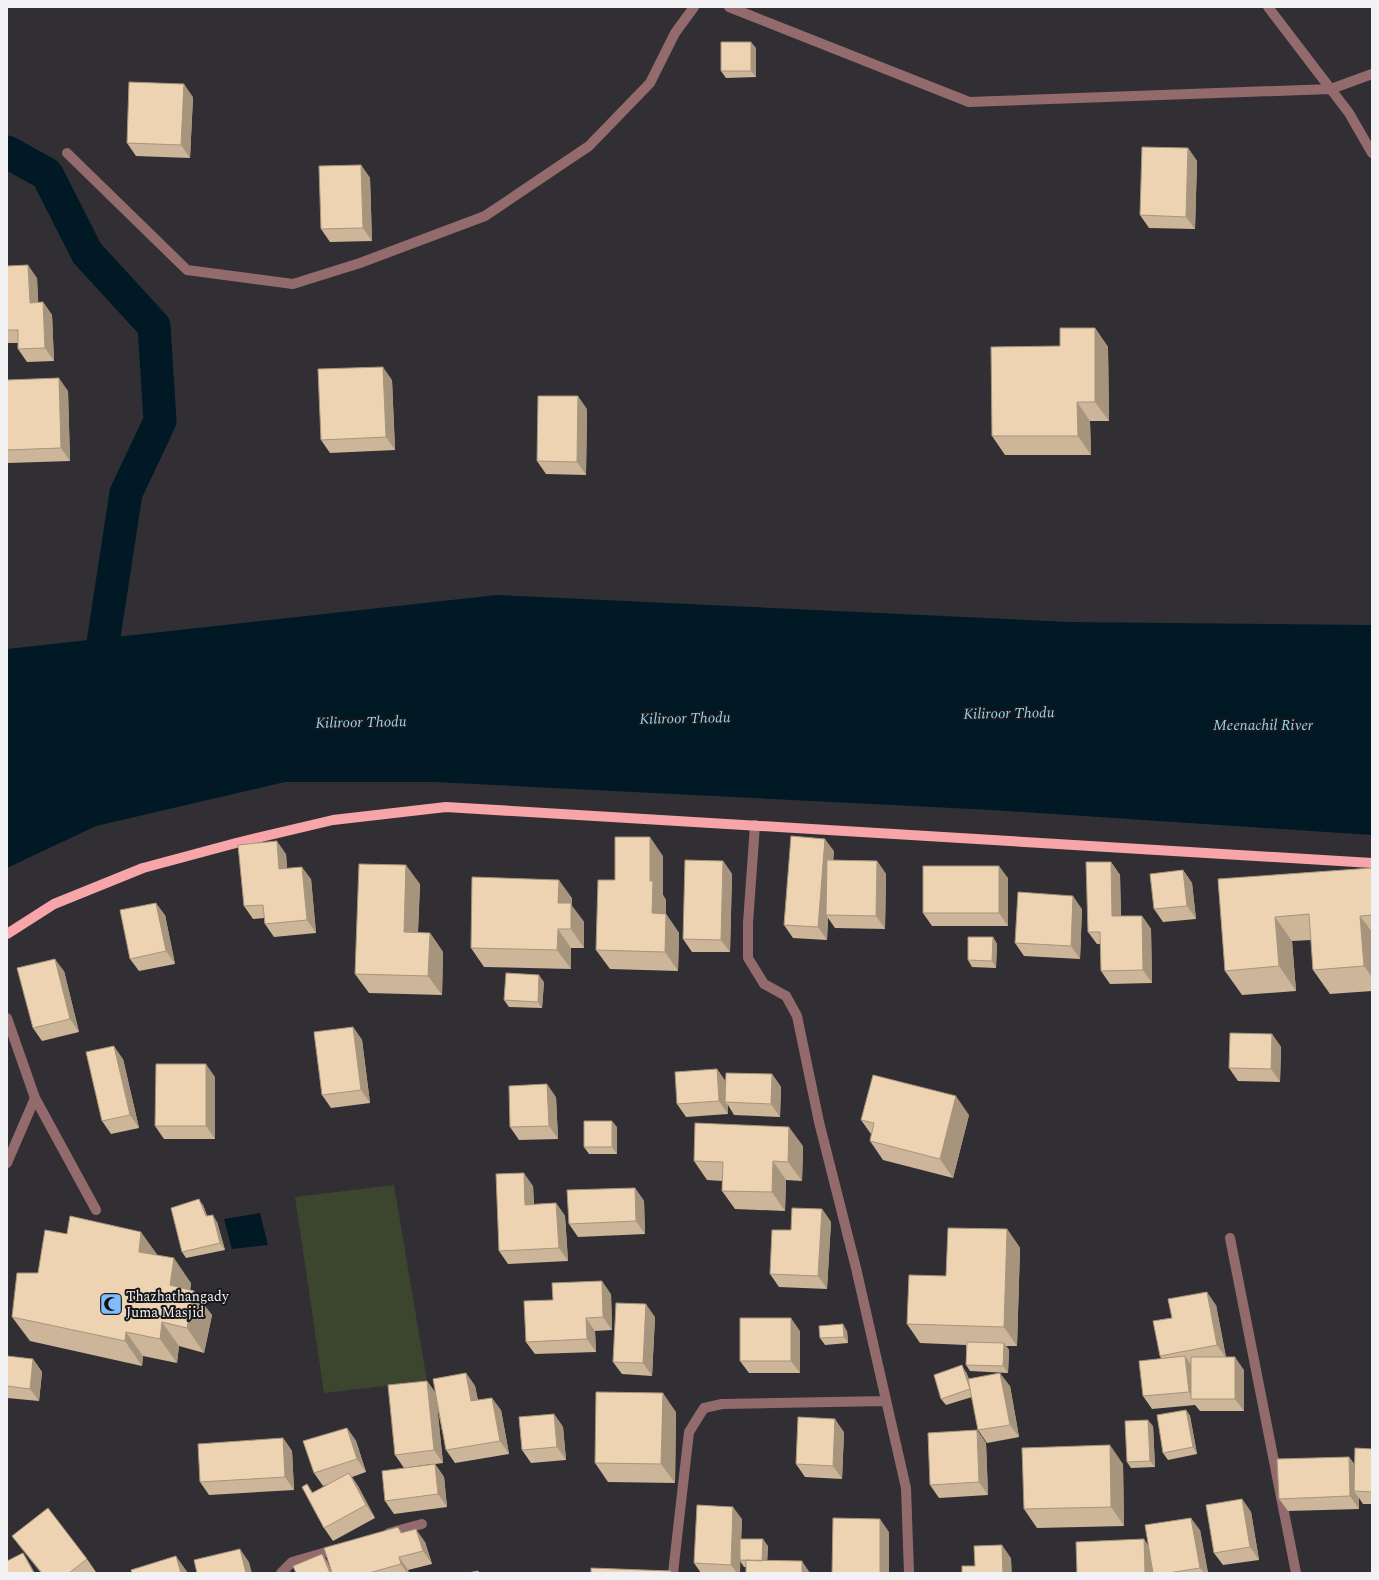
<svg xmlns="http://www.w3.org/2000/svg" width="1379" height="1580" viewBox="0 0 1379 1580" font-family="Spectral,serif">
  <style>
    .green { fill: #3c462f }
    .water { fill: #001925 }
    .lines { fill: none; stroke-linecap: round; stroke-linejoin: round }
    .canal { stroke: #001925; stroke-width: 33 }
    .minor { stroke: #936b6c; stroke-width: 10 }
    .major { stroke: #f7a5a8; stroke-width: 10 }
    .wall { fill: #ccb598 }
    .shaded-wall { fill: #a6947c }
    .building { fill: #edd3b1; stroke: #a6947c }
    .labels { text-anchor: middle; stroke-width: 4; stroke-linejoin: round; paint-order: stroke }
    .poi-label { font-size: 14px; fill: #f2f1f3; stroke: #181719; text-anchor: start }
    .water-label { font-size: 15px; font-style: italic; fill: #8fd5f6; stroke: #181719 }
  </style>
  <rect width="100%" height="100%" fill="#312f33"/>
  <path class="green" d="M394,1185l33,196 -103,12 -29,-196z"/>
  <path class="water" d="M497,595l572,27 303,3v210l-380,-25 -557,-28h-150l-189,44 -89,42v-219z
    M260,1213l8,32 -36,4 -8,-30z"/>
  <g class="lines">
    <path class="canal" d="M7,152l40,22 40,79 67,73 6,95 -34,72 -29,189"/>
    <path class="minor" d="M729,7l240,95 362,-13 41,-15
      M1268,7l81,106 23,40
      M67,153l120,117 106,14 67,-21 125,-47 104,-70 61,-63 25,-50 19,-26
      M755,825l-7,98v35l16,26 22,12 11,20 22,106 37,146 50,220 3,85
      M7,1018l28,80 61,112
      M7,1163l28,-65
      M1230,1238l66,335
      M389,1533l33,-9
      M281,1573l11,-11 45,-13
      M673,1573l16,-141 15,-24 18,-4 164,-3"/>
    <path class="major" d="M7,934l47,-30 89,-36 93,-25 97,-23 113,-13 926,56"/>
  </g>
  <path class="wall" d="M756,48v29l-30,1 -5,-7z
    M193,97l-3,61 -54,-2 -9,-13z
    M1188,148l9,13 -2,68 -46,-1 -9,-13z
    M361,165l9,13 2,63 -42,1 -9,-13z
    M7,266l30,12 1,24h5l9,13 2,46 -27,1 -9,-13v-6h-11z
    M1095,328l13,19 1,74h-19l1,34h-86l-13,-19z
    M7,380l61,11 2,70 -62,2 -1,-2z
    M392,380l3,70 -65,3 -9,-13z
    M587,409l-1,66 -40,-1 -9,-13z
    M834,851l-1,9 44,1 9,13 -1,55 -50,-1 -7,-10 -1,22 -34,-2 -9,-13z
    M286,854l1,14 24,11 5,54 -42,4 -9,-13 -1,-6 -11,1 -9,-13z
    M663,856v39l3,5v14l13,19 -1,38 -68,-2 -14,-19 19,-70z
    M723,861l9,13 -2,78h-38l-9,-13z
    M1111,862l9,13 1,41h21l9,13 1,54 -42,1 -9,-13v-27h-4l-9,-12z
    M1372,868v123l-42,3 -17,-24 -2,-30 -19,1 4,50 -54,4 -17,-24 -7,-92z
    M1183,870l9,13 4,36 -33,3 -9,-13z
    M1008,878v48h-76l-9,-13z
    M420,884l-2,49h12l13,19 -1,43 -73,-2 -14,-19z
    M572,898v8l12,16v26h-13v21l-87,-2 -13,-19z
    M1082,909l-2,50 -56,-3 -9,-13z
    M165,915l10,49 -36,7 -9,-12z
    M993,937l4,7 -1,24 -24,-1 -4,-7z
    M64,971l15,61 -37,9 -9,-13z
    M544,982l-2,26 -33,-1 -5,-7z
    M353,1027l9,13 8,63 -39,5 -9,-13z
    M1272,1034l9,13 -1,35 -42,-1 -9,-13z
    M123,1059l16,69 -28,6 -9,-13z
    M717,1069l9,13 46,-8 9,13 -1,30 -46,-2 -6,-10v9l-42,3 -9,-13z
    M215,1077v62h-51l-9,-13z
    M556,1097l2,42 -39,1 -9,-13z
    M969,1115l-16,63 -70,-18 -13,-19 1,-7 -10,-14z
    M617,1127v27h-28l-5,-7z
    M803,1146l-1,35 -16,-1 -1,31 -50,-2 -13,-18v-10l-15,-1 -13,-19z
    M533,1186l1,18 22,-1 9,13 3,45 -60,3 -9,-13z
    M635,1188l9,13 1,33 -67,3 -9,-13z
    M203,1205l4,11 10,6 8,28 -39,8 -4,-6z
    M822,1209l9,13 -4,67 -48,-2 -9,-13 21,-44z
    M1007,1229l13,19 -3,98h-11l3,4 -1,23 -38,-2 -4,-6v-20l-46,-2 -13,-19 39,-48z
    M158,1255l33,28 -1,7 22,25 -8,38 -25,-7 -2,17 -34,-7 -1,10 -112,-25 -18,-24 26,-44z
    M611,1294l1,36 -17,1 1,21 -61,2 -9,-12 27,-42z
    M1216,1305l10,52 18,13v41h-44l-5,-6 -43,4 -9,-13 18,-38 -1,-2 12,-38z
    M655,1317l-3,59 -30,-2 -9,-12z
    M800,1331v42h-51l-9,-12z
    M847,1331l1,12 -23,2 -5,-7z
    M7,1356l26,3 9,13 -3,29 -32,-3z
    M966,1372l3,7 41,7 9,51 -32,6 -9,-13 -6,-33 -26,8 -5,-6z
    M466,1373l9,13 3,14 23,10 8,44 -54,9 -9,-13 -9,-44 6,57 -8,1 9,13 3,30 -53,7 -9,-13 47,-37 -28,4 -9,-13 32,-74 8,11z
    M1186,1410l4,6 7,38 -29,6 -5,-7z
    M676,1412l-1,71 -67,-1 -13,-19z
    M554,1414l9,13 3,33 -35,3 -9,-13z
    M1153,1426l2,41 -24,1 -4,-6z
    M347,1428l9,13 10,31 -14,5 6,9 17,32 -42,23 -9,-13 -17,-44 6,9 16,-9 -6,2 -9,-13z
    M977,1430l9,13 2,52 -49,3 -9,-13z
    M844,1432l-2,47 -37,-2 -9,-13z
    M283,1438l9,13 2,39 -85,5 -9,-13z
    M1372,1449v55h-9l-4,-6v11l-71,2 -9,-12 70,-42 6,8z
    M1123,1464l1,62 -87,2 -13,-19z
    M1242,1499l9,13 8,48 -36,5 -9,-12z
    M742,1519l-1,20 27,7 -1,15 -21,6h-2l-4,-6v12h-39l-7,-10z
    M1200,1530l8,43h-131l72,-27z
    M403,1533l22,9 7,22 -24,6 1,3h-113l26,-19 5,7 4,11z
    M12,1536l75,23 9,13 -1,1h-54l-20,-25z"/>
  <path class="shaded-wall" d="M751,42l5,6v29l-5,-6z
    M184,84l9,13 -3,61 -9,-13z
    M1188,148l9,13 -2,68 -9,-12z
    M361,165l9,13 2,63 -9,-13z
    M28,265l9,13 2,38 -9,-13z
    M43,302l9,13 2,46 -9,-13z
    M1095,328l13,19 1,74 -14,-19z
    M383,367l9,13 3,70 -9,-13z
    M59,378l9,13 2,70 -9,-13z
    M578,396l9,13 -1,66 -9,-13z
    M1077,402l13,19 1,34 -13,-19z
    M650,837l13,19v39l3,5v24v-10l13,19 -1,38 -13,-19 -13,-39 -2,-32z
    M825,839l9,12 -5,64h-3l2,3 -1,22 -9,-13z
    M277,841l9,13 2,28 -9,-13z
    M723,861l9,13 -2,78 -9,-12z
    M877,861l9,13 -1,55 -9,-13z
    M1111,862l9,13 1,54 -9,-13z
    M406,865l14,19 -3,67 -13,-19z
    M999,866l9,12v48l-9,-13z
    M302,867l9,12 5,54 -9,-13z
    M1183,870l9,13 4,36 -9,-13z
    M559,880l13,18v8l12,16v26l-13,-19 -13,-26z
    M1073,896l9,13 -2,50 -9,-13z
    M156,903l9,12 10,49 -9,-13z
    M1142,916l9,13 1,54 -9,-13z
    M1360,916l12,16v45l-8,-11z
    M1275,917l17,24 4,50 -17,-25z
    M558,929l13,19v21l-14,-19z
    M430,933l13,19 -1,43 -14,-19z
    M993,937l4,7 -1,24 -4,-7z
    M55,959l9,12 15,61 -9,-13z
    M539,975l5,7 -2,26 -4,-6z
    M353,1027l9,13 8,63 -9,-13z
    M1272,1034l9,13 -1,35 -9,-13z
    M114,1046l9,13 16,69 -9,-13z
    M206,1064l9,13v62l-9,-13z
    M717,1069l9,13 -1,20 3,3v9l-9,-13z
    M772,1074l9,13 -1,30 -9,-13z
    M547,1084l9,13 2,42 -9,-13z
    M956,1096l13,19 -16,63 -13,-19z
    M612,1121l5,6v27l-5,-7z
    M789,1127l14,19 -1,35 -14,-19z
    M773,1161l13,19 -1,31 -13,-19z
    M524,1173l9,13 1,31 -9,-12z
    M635,1188l9,13 1,33 -9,-13z
    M199,1199l4,6 7,18 -4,-7z
    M556,1203l9,13 3,45 -9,-13z
    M822,1209l9,13 -4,67 -9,-13z
    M213,1215l4,7 8,28 -5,-7z
    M1007,1229l13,19 -3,98 -13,-19z
    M141,1232l18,25 -20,-5z
    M174,1258l17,25 -3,26 -18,-24z
    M602,1281l9,13 1,36 -9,-13z
    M194,1291l18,24 -8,38 -17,-25z
    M1207,1292l9,13 10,53 -9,-13z
    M646,1304l9,13 -3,59 -9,-13z
    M586,1318l9,13 1,21 -9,-13z
    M791,1318l9,13v42l-9,-12z
    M162,1322l17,24 -2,17 -17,-24z
    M843,1324l4,7 1,12 -4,-6z
    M126,1332l17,24 -1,10 -17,-25z
    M1004,1343l5,7 -1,23 -5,-7z
    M1185,1356l9,13v30l-5,-7z
    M1235,1357l9,13v41l-9,-12z
    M33,1359l9,13 -3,29 -9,-12z
    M962,1365l4,7 9,24 -5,-7z
    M466,1373l9,13 5,28 -9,-13z
    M1000,1373l10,13 9,51 -9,-12z
    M427,1381l9,13 7,69 -9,-13z
    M663,1393l13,19 -1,71 -14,-19z
    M492,1398l9,12 8,44 -9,-13z
    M1186,1410l4,6 7,38 -4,-7z
    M554,1414l9,13 3,33 -9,-13z
    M835,1419l9,13 -2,47 -9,-13z
    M1148,1420l5,6 2,41 -5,-6z
    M347,1428l9,13 10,31 -9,-13z
    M977,1430l9,13 2,52 -9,-13z
    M283,1438l9,13 2,39 -9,-13z
    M1110,1445l13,19 1,62 -13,-19z
    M1349,1457l9,13 -4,21 5,7v11l-9,-13z
    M435,1464l9,13 3,30 -9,-13z
    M349,1473l9,13 17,32 -9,-13z
    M1242,1499l9,13 8,48 -9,-13z
    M733,1507l9,12 -2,54h-3l-6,-8z
    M1191,1518l9,12 8,43h-4l-4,-5z
    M880,1519l9,13v41h-9z
    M398,1527l9,12 -6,-6z
    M416,1529l9,13 7,22 -9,-13z
    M763,1539l5,7 -1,22 -5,-7z
    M1144,1539l9,13 1,21h-9z
    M1002,1545l9,13 1,15h-9z
    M240,1549l9,13 3,11h-6z
    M23,1553l4,6 8,14h-1z
    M322,1554l5,7 5,12h-2z
    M176,1556l12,17h-7z
    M399,1557l9,13 1,3h-2l-6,-9z
    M802,1561l8,12h-8z"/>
  <path class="building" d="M721,42h30v29h-30z
    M129,82l55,2 -3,61 -54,-2z
    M1142,147l46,1 -2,69 -46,-2z
    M361,165l2,63 -42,1 -2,-63z
    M28,265l2,38 13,-1 2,46 -27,1v-19h-11v-64z
    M1060,328h35v74h-18l1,34h-86l-1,-89 69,-1z
    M383,367l3,70 -65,3 -3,-71z
    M59,378l2,70 -54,2v-70z
    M538,396h40l-1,66 -40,-1z
    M791,836l34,3 -7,88 -34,-2z
    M615,837h35v44h3l-1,32 14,1 -1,38 -69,-2 2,-70h17z
    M277,841l2,28 23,-2 5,53 -42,4 -2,-19 -19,1 -6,-61z
    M685,860l38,1 -2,79 -38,-1z
    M827,860l50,1 -1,55 -50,-1z
    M1086,862h25l1,54h30l1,54 -42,1 -1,-39h-12z
    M359,864l47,1 -2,67 26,1 -2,43 -73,-2z
    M923,866h76v47h-76z
    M1372,868v47l-12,1 4,50 -51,4 -4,-56 -34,3 4,49 -54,5 -7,-92z
    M1183,870l4,36 -33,3 -4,-35z
    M472,877l87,3 -1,23h13v26h-13l-1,21 -86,-2z
    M1018,892l55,4 -2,50 -56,-3z
    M156,903l10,48 -36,8 -10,-49z
    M968,937h25l-1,24 -24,-1z
    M55,959l15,60 -37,9 -16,-60z
    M506,973l33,2 -1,27 -34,-2z
    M353,1027l8,63 -39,5 -8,-63z
    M1230,1033l42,1 -1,35 -42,-1z
    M114,1046l16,69 -28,6 -16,-69z
    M156,1064h50v62h-51z
    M717,1069l2,32 -42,3 -2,-32z
    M726,1073l46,1 -1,30 -46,-2z
    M873,1075l83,21 -16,63 -70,-18 4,-18 -13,-3z
    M547,1084l2,42 -39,1 -1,-41z
    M584,1121h28v26h-28z
    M695,1123l94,4 -1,35 -15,-1 -1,31 -50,-1 1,-29 -29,-1z
    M524,1173l1,32 31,-2 3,45 -60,3 -3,-77z
    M635,1188l1,33 -67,3 -2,-34z
    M199,1199l7,17 7,-1 7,28 -38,9 -11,-44z
    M792,1208l30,1 -4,67 -48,-2 2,-44h19z
    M70,1216l71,16 -2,20 35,6 -4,27 24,6 -7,37 -25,-6 -2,17 -34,-7 -1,9 -113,-24 5,-44h21l7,-43 22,4z
    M948,1228l59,1 -3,98 -97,-3 2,-49 37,1z
    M602,1281l1,36 -17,1 1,21 -61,3 -2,-41 29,-1 -1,-17z
    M1207,1292l10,53 -57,11 -7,-35 19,-3 -4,-19z
    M616,1303l30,1 -3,59 -30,-1z
    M740,1318h51v43h-51z
    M843,1324l1,13 -24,1 -1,-12z
    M967,1342l37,1 -1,23 -37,-1z
    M7,1356l26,3 -3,30 -23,-3z
    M1185,1356l4,36 -46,4 -4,-35z
    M1191,1357h44v42h-44z
    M962,1365l8,24 -29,10 -7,-24z
    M466,1373l5,28 21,-3 8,43 -54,9 -13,-71z
    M1000,1373l10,52 -32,5 -10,-51z
    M427,1381l7,69 -39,5 -7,-70z
    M596,1392l67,1 -2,71 -66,-1z
    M1186,1410l7,37 -30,6 -6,-38z
    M554,1414l3,33 -35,3 -3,-33z
    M798,1417l37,2 -2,47 -37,-2z
    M1148,1420l2,41 -23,1 -2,-41z
    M347,1428l10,31 -43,14 -11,-32z
    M977,1430l2,52 -49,3 -2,-52z
    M283,1438l2,39 -85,5 -2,-38z
    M1110,1445l1,62 -87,2 -2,-61z
    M1355,1448l17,1v43l-18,-1z
    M1349,1457l1,39 -71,3 -2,-40z
    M435,1464l3,30 -53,7 -3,-30z
    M349,1473l17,32 -42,23 -22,-41 5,-3 5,9z
    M1242,1499l8,48 -36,6 -8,-48z
    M697,1505l36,2 -2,58 -37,-2z
    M48,1508l39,51 -18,14h-27l-30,-37z
    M833,1518l47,1v54h-48z
    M1191,1518l9,50 -32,5h-15l-8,-48z
    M398,1527l3,6 15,-4 7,22 -24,6 2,7 -32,9h-37l-8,-25z
    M740,1539h23l-1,22 -22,-1z
    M1144,1539l1,34h-68l-1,-31z
    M1002,1545l1,28h-41v-7h13l-1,-20z
    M240,1549l6,24h-49l-3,-13z
    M23,1553l11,20h-27v-12z
    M322,1554l8,19h-34l-3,-7z
    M176,1556l5,17h-49l-1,-3z
    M746,1560l56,1v12h-56z
    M591,1568l80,3v2h-80z
    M478,1571l1,2h-11z"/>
  <defs>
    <g id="mosque-square" transform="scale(1.15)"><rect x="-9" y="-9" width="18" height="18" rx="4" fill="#80bdfa" stroke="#181719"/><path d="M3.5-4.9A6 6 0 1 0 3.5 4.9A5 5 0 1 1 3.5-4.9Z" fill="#111"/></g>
  </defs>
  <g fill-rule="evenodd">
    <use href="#mosque-square" x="111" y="1304"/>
  </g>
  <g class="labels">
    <g class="poi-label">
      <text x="126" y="1301">Thazhathangady<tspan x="126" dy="16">Juma Masjid</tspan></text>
    </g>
    <g class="water-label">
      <text transform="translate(1009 713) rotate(-1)" y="5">Kiliroor Thodu</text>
      <text transform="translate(685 718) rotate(-1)" y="5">Kiliroor Thodu</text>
      <text transform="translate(361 722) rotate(-1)" y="5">Kiliroor Thodu</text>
      <text x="1263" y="730">Meenachil River</text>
    </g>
  </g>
  <rect width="1379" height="1580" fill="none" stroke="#f2f1f3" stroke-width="16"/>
</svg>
